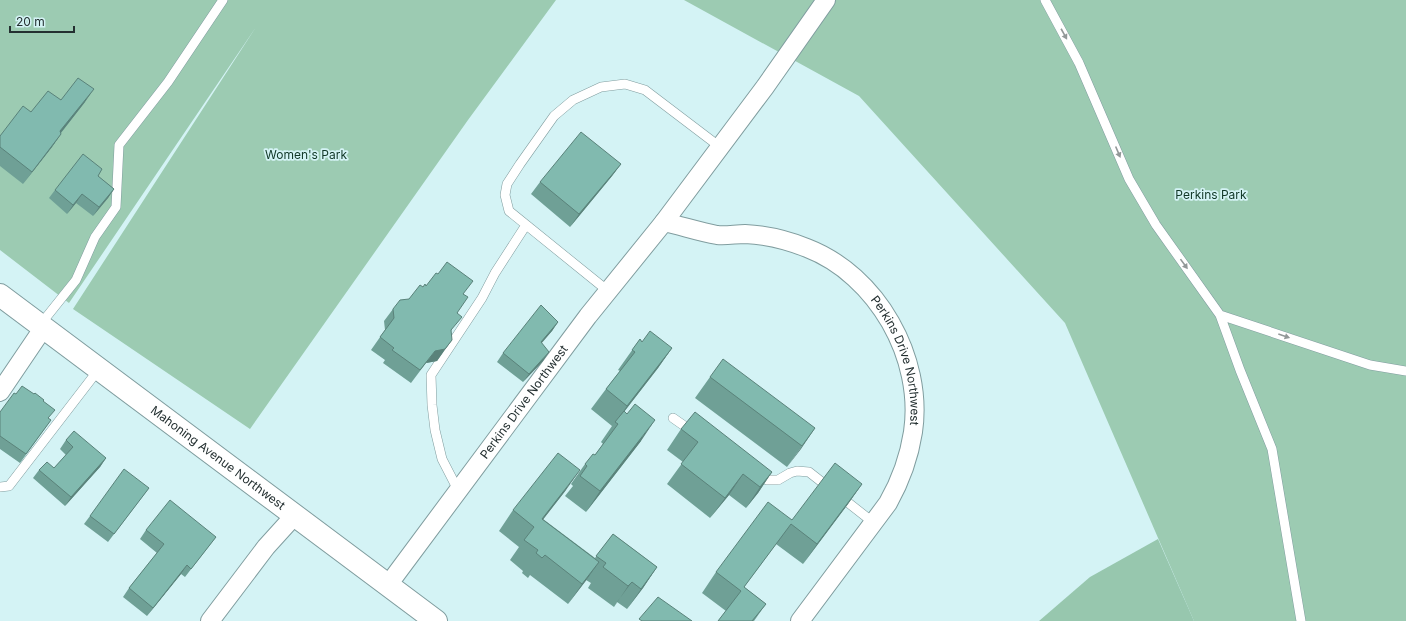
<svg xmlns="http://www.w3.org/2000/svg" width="1406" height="621" viewBox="0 0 1406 621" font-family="Inter,sans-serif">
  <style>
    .green { fill: #9ccbb2 }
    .forest { fill: #97c7ae }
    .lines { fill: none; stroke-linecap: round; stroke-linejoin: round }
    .lane-casing { stroke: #809d9f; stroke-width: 10 }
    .street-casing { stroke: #809d9f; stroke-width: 20 }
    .secondary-casing { stroke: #809d9f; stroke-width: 24 }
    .lane { stroke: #fff; stroke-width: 9 }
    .street { stroke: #fff; stroke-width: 18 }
    .secondary { stroke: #fff; stroke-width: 22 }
    .wall { fill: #6fa096 }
    .shaded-wall { fill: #5a827a }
    .building { fill: #81baaf; stroke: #5a827a }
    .oneway { fill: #929898 }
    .labels { text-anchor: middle; stroke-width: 3.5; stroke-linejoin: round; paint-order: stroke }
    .park-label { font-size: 12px; fill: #103726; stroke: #d4f3f5 }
    .street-label { font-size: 12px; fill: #243031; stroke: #d4f3f5 }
  </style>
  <rect width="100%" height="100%" fill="#d4f3f5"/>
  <path class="green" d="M0,0h556l-88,120 -218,309 -177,-120 183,-282 -187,276 -69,-53z
    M684,0h722v621h-212l-129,-298 -206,-227z"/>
  <path class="forest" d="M1158,539l36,82h-155l51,-44z"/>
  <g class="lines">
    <g class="lane-casing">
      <path id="lane" d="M1045,0l34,63 50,116 27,46 64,90 150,50 36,6
        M608,291l-99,-80 -4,-16 2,-11 13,-20 34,-48 19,-16 28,-13 24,-3 20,6 75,57
        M1220,315l20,55 32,79 29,172
        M40,325l36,-45 19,-43 21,-30 3,-62 49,-63 55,-82
        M673,418l20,14
        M756,474l11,6h11l12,-7 7,-2 12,1 65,51
        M0,487l9,-1 90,-117
        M458,490l-16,-31 -7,-29 -3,-25 -1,-30 51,-77 13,-25 31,-48"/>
    </g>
    <g class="street-casing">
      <g id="street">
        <path d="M664,222l101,-135 61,-87"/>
        <path d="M0,392l44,-65"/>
        <path id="s1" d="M388,585l200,-269 76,-94c18,4 36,10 53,13 9,1 19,-1 28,-1 21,1 42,6 62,14 70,27 117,110 106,184 -4,26 -12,48 -25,71l-88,118"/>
        <path d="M210,621l56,-74 29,-32"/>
      </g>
    </g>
    <g class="secondary-casing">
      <g id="secondary">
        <path id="s2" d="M0,295l436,326"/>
      </g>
    </g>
    <use href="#lane" class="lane"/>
    <use href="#street" class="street"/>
    <use href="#secondary" class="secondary"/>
  </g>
  <path class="wall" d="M61,100l24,2 -24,31v1l-9,13 -29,37 -23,-18v-30z
    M621,164l-9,12 -42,51 -39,-33 9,-12z
    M102,169l-4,7 16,13 -6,9 -15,18 -17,-13 -9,11 -18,-16 6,-8z
    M426,286l38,8 -13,37 -8,21 -6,9 -11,2 -15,20 -28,-20 2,-3 -14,-10 14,-20 -1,-9 9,-12 16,-10 14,-12z
    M558,322l-6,9 -11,12 2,18 -20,21 -26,-20 6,-9z
    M640,339l2,3 30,6 -14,20 -34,44 17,29 -55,71 -21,-16 8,-10 -2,-2 14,-20 10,-9 8,-11 -2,-2 11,-16 -21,-17 15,-20 14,-18 -2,-1z
    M710,377l105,51 -28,39 -92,-69z
    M16,394l27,7 5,17 3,2 -31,43 -20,-14v-37z
    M681,429l91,43 -14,21 -12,15 -17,-13 -19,23 -43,-34 16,-22 -16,-12z
    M66,440l40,18 -6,9 -35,39 -32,-28 6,-8 15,-2 12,-13 -6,-6z
    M862,484l-14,20 -45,60 -27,-20 -32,43 22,17 -12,17h-36l8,-10 -24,-18 14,-21 76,-52z
    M149,488l-41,54 -24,-18 6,-8z
    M566,490l-23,29 52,39 18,-24 44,33 -14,21 -16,21 -10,-7 -3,5 -26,-19 3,-5 -5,-3 -18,24 -38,-29 -2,3 -6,-5 1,-2 -13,-11 9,-13 -20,-16 14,-21z
    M146,530l70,7 -31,40 -4,-3 -34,42 -24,-19 6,-9 28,-35 -17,-14z"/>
  <path class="shaded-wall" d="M94,89l-9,13 -33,42 8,-13z
    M61,134l-9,13 -29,37 9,-12z
    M621,164l-9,12 -42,51 9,-13z
    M114,189l-6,9 -15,18 6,-9z
    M82,194l-6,9 -9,11 6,-9z
    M558,322l-6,9 -17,20 6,-9z
    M452,340l-15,21 -11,2 -15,20 24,-32z
    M672,348l-14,20 -42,54 11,-16z
    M549,352l-6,9 -20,21 6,-8z
    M655,420l-14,21 -55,71 14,-21z
    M815,428l-14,21 -14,18 15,-21z
    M106,458l-6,9 -35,39 6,-9z
    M580,470l-14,20 -38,49 14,-20z
    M772,472l-14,21 -12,15 14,-21z
    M743,474l-14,21 -19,23z
    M862,484l-14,20 -45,60 14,-20z
    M599,562l-14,20 -17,22 14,-20z
    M187,565l-6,9 -34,42 6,-8z
    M657,567l-14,21 -16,21 14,-20z
    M632,582l-15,20 -3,5 14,-21z"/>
  <path class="building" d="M78,78l16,11 -34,42 1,3 -29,38 -32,-25v-11l23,-30 8,6 17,-21 13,9z
    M581,132l40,32 -42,50 -39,-32z
    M83,154l19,15 -4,7 16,13 -15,18 -17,-13 -9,11 -18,-15z
    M447,262l26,19 -10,13 5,3 -11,16 5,4 -11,13 1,10 -7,9 -10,2 -15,19 -28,-20 2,-2 -14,-11 14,-19 -1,-9 7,-9 9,-1 11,-14 3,2 2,-3 1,2 10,-13 2,1z
    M541,305l17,17 -17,20 8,10 -20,22 -26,-21z
    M650,331l22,17 -45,58 -21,-17 29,-37 -3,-2 8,-11 2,3z
    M723,359l92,69 -13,18 -92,-69z
    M22,386l12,8 1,-1 9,7 -1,1 12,9 -7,8 3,2 -25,34 -26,-18v-24l14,-19 2,1z
    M635,404l20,16 -55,71 -20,-15 7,-10 -2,-2 8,-10 2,1 23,-31 -3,-2 9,-11 3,3z
    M695,412l77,60 -12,15 -17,-13 -18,24 -44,-34 17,-22 -17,-13z
    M74,431l32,27 -35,39 -32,-27 8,-8 7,6 19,-21 -7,-7z
    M558,453l22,17 -38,49 57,43 -17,22 -37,-29 -3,3 -6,-5 2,-3 -14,-10 10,-13 -21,-17z
    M835,463l27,21 -45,60 -26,-20 -47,63 22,17 -14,17h-34l23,-30 -25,-19 52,-70 24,18z
    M124,469l25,19 -35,46 -24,-18z
    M170,500l46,37 -25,32 -4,-4 -34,43 -24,-20 35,-44 -18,-14z
    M613,534l44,33 -16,22 -9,-7 -4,4 -25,-19 3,-4 -10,-7z
    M658,597l34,24h-50l-3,-2z"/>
  <defs><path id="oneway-solid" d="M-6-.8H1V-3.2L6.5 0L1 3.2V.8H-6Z"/></defs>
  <g class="oneway">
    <use href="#oneway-solid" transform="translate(1064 34) rotate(61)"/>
    <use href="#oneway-solid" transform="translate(1118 152) rotate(67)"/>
    <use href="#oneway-solid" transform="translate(1184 264) rotate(54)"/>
    <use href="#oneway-solid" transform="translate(1284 336) rotate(19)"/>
  </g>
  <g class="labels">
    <g class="park-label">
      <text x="306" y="159">Women's Park</text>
      <text x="1211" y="199">Perkins Park</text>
    </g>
    <g class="street-label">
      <text dy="4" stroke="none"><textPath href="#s1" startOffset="755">Perkins Drive Northwest</textPath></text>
      <text dy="4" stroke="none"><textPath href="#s1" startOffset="228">Perkins Drive Northwest</textPath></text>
      <text dy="4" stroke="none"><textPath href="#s2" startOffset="272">Mahoning Avenue Northwest</textPath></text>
    </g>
  </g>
  <path d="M10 26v6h64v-6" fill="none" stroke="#243031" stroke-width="2"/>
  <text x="16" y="26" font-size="12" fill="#243031" stroke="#d4f3f5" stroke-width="3" paint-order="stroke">20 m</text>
</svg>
